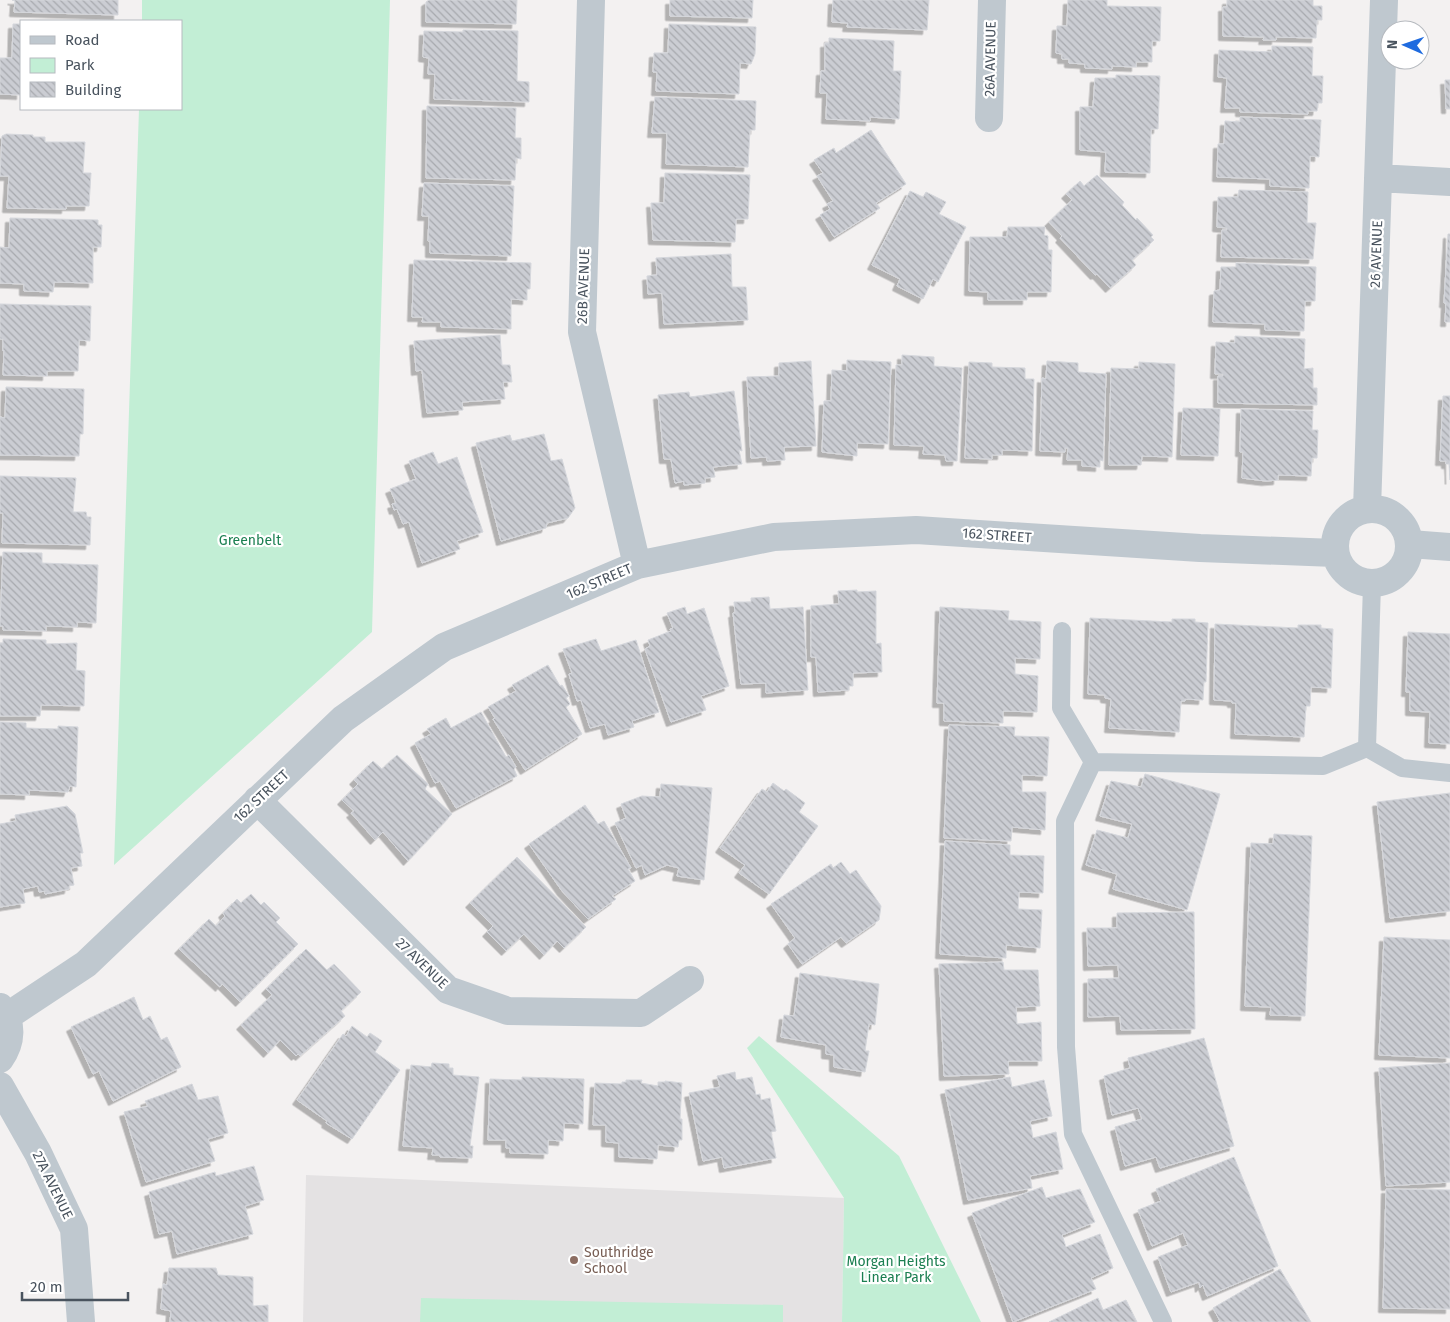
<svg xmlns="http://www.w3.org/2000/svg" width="1450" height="1322" viewBox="0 0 1450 1322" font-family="'Fira Sans',sans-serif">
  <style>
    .education { fill: #e4e2e3 }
    .park { fill: #c2eed5 }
    .building { fill: url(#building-back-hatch); stroke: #d5d7dc; filter: url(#shadow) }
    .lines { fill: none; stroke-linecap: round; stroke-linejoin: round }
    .lane { stroke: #bfc8cf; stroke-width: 18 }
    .street { stroke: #bfc8cf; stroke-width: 28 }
    .education-dot { fill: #8d6e63; stroke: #fff; stroke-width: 2 }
    .labels { text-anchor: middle; stroke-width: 4.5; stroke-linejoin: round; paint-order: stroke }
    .street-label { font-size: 14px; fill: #49535e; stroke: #fff }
    .park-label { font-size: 14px; fill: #1b7f51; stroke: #fff }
    .education-label { font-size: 14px; fill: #785e54; stroke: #fff; text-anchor: start }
  </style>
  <defs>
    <pattern id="building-back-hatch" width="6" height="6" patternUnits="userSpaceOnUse" patternTransform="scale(1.25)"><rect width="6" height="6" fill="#cbcdd3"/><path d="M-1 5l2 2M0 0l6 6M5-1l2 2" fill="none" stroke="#a7a9ae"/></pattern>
    <filter id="shadow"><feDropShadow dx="-4.5" dy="4.5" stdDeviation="0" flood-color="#0004"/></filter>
  </defs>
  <rect width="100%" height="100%" fill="#f3f1f1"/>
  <path class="education" d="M306,1175l538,23 -2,124h-539z"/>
  <path class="park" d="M142,0h248l-18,632 -258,233 25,-756h42v-88h-39z
    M759,1036l140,120 82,166h-139l2,-124 -97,-150z
    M421,1298l362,7v17h-363z"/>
  <path class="building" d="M12,0h106v15l-104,-3 1,-11z
    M429,0h88l-1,24 -90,-2v-20z
    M670,0h83l-1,18 -82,-2z
    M833,0h96l-2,30 -80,-3 1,-4 -16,-1z
    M1068,0h39v6l54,1 -1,34h-8v21h-16v5l-24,-1v3l-27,-1v-4l-16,-1v-4h-7v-5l-6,-1 1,-27h10z
    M1227,0h86v6h9v14h-5l-1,18 -40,-1v3h-13l1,-3 -41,-1v-29h4z
    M13,24h8v71l-21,-1v-36h12z
    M669,24l87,3 -1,27 -4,10 -11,-1 -1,31 -83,-3 1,-19h-4l1,-19h14z
    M463,30l55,1 -1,50 12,1v20l-95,-3 1,-25h-7l1,-16 -6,-1 1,-26 39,1z
    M829,38l65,3 -1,30h8l-2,48 -29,-2v4l-44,-2 1,-26h-7l1,-22h4v-28h4z
    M1272,46l41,1 -1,29h11l-1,27h-4l-1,8h-9v3l-68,-2v-4h-15l2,-30 -9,-1 1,-27 53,2z
    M1116,75l44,1 -2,53h-7l-1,44 -45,-1 1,-20 -26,-2v-43h13l2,-29h21z
    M1445,80h5v29h-4z
    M655,97l101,4 -1,29h-5l-2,37 -82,-3 1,-31h-15z
    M427,106l89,2 -1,30h6v21l-5,-1 -1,22 -89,-2z
    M1240,117l81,3 -2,37 -9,-1 -1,32 -39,-2v-7l-53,-2 1,-33h6l1,-23 15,1z
    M871,130l35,54 -30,19 4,5 -46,29 -14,-22 10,-6 -3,-5 6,-3 -16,-25 6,-3 -9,-13 20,-12 2,5z
    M6,134l27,1v2h12v5h40l-2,31h8l-2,33h-23v3l-59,-1 2,-32h-9l2,-40z
    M665,173l85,2 -2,44h-12l-1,23 -82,-2 -2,-37h13z
    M1097,175l27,27 -2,3 14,15 1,-2 16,17 -2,2 3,3 -22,20 4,5 -26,23 -13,-14 -2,1 -35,-37 2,-2 -13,-14 23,-22 -6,-6 14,-13 4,5z
    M424,183l90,3 -3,70 -81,-3v-12h-2l1,-25h-7z
    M1239,190l69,2 -1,31h9l-3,36 -92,-2 1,-27h5v-2l-10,-1 1,-30h20z
    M910,191l13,6 3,-5 20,10 -7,12 27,13 -28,55 -5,-3 -10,20 -26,-13 3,-7 -28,-14z
    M10,218l88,2v5h4l-1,22h-8v36l-39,-1 -1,10 -29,-1v-7l-24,-1v-36l9,1z
    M1008,227h37l-1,8 4,1v14h4l-1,42h-24v8h-39v-8l-19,-1 1,-54h37z
    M1448,234h2v88h-5l1,-19h-2z
    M731,254l1,33h14l2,33 -84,4 -2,-31 -14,1 -1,-18 10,-1 -1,-17z
    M414,260l117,3 -1,26h-3v11l-16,-1v30l-70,-2v-5h-19l1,-5h-11z
    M1236,263l80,4 -1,34h-10l-1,30 -39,-1v-6l-52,-2 1,-31 6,-1 1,-23h15z
    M0,304l91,2 -1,35 -11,-1 -1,31h-31v5l-44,-1 1,-25 -1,1v-12h-3z
    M500,335l2,30h8l2,17h-9l2,17 -43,3 1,8 -36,3 -5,-43 -6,1 -2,-30z
    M1235,336l70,3 -1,30 9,-1v20h4v17l-99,-2v-27h5v-2h-8l1,-32 19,1z
    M902,355l32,2v9l28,2 -5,93h-11l-1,-6 -22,-1 1,-8 -30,-1 2,-80h6z
    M847,360l44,2 -3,82 -31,-1v13l-35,-4 2,-51h7l1,-31 15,1z
    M811,361l5,85 -32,1 1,13 -18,1v-4l-16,1 -4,-81 32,-1v-13z
    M1047,361l31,2v9l28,2 -3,87 -3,-1v7l-18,-1v-6h-15l1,-12h-3v4l-25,-1 2,-73 4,1z
    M969,362l23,1v4l33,1v11h9l-2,72 -30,-1v5h-10v4l-27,-1z
    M1139,362l36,2 -3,93 -30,-1 -1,9h-32l2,-97 28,1z
    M6,387l78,2 -1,45h-3l-1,22 -79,-1v-38l5,1z
    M734,391l8,60 -3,-1 3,14 -29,3 2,10 -10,1v5l-21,2v-4l-9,2 -4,-24h-7l-6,-64 31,-3 1,5z
    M1443,396h7v84l-1,-16h-3v-3h-6z
    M1183,408l37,1 -2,47 -37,-1z
    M1241,409l72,2 -1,19h6l-1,28h-5l-1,18 -33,-1v5l-12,1 -24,-3 1,-26h-3z
    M544,434l7,27 11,-2 13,49 -7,10 -21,5 -1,5 -45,13 -25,-98 34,-8 2,6z
    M433,452l5,12 19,-7 26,75 -26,9 3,8 -38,14 -13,-41 -6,2 -6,-15 -3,1 -2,-6 4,-1 -6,-14 26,-10 -7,-18z
    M0,476l76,2 -3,34h13l1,5h4l-1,28 -88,-2 1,-30h-3z
    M3,552l39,1v10l56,2 -2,58 -19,-1v5l-31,-1v5l-43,-1v-4h-3z
    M857,590v2l19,-1v53l5,-1 1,29 -29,1v13h-4v4l-31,2 -2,-35h-5v-51l28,-2 -1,-13z
    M769,597l1,12 33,-2 5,83 -42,3v-10l-25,1 -8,-71h2l-1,-11h17v-4z
    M685,607l2,7 17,-6 25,78 -28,10 5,14 -35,12 -26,-73 5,-3 -2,-6 23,-9 -1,-2 3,-1 -6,-15z
    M940,607l69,4 -1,9 33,2 -1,37 -25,-1v16l23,2 -1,36 -34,-1v12l-59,-2v-18h-7z
    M1090,618l82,4v-3h23v3l13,1 -2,59h-2l-1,18 -18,-1v2h-4l-2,31 -70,-4 2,-29 -6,-1v-3l-17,-1z
    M1215,624l83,4v-3h23v3l12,1 -2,59 -20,-1 -1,19h-4l-2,31 -69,-3 1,-31h-4v-2l-18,-1z
    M1408,632l42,2v110l-21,-1 1,-31 -20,-1v-19h-4z
    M3,639l43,1v4l31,-1 -1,27 9,1 -1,35 -43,-1 -1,11h-40v-73h3z
    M596,639l5,12 35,-11 23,72 -27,9 2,6 -26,8 -3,-11 -15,4 -9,-28 -4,1 -8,-27 3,-1 -9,-24z
    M548,665l12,21 2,-1 7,11 -3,2 4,6 -4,3 16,27 -57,36 -32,-51 2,-1 -7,-11 28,-16 -4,-6z
    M481,712l25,45 3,-2 7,12 -2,2 3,7 -61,32 -16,-27 -5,2 -20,-40 16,-9 -4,-5 19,-11 5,10z
    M0,722l26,1v5l32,1v-3l20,1 -2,60 -6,-1 -2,6 -39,-2v5l-29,-1z
    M949,725l66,2 -1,9 35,1 -2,39 -25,-1v17h24l-1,38 -33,-3 -1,14 -67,-3z
    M397,755l31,29 -3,5 27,25 -44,47 -25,-29 -8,8 -24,-27 3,-2 -12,-11 16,-16 -4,-4 19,-19 9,8z
    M1145,774l75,20 -33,116 -74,-21 4,-15 -31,-9 11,-35 31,8 4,-14 -32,-8 11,-35 30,6z
    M773,783l11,8 2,-2 19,14 -6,9 19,14 -49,68 -30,-21 6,-8 -25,-17 42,-59 5,3z
    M661,784l51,4 -8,92 -27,-4 2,-8 -12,-3 -22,10 -3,-10 -6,3 -21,-45 11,-5 -5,-14 21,-8 18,1z
    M1450,793v118l-60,7 -13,-116z
    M585,805l13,19 6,-3 27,47 -3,1 7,12 -23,15 4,3 -28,20 -26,-28 -33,-47z
    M67,806l8,8 8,39h-3l2,13 -11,2 3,17 -5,1v3l-24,5v-3l-6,1 -1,-6 -15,3 2,14 -25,4v-83l16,-3 -1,-6z
    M1274,834l38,2 -7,180 -35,-1 1,-8 -26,-1 6,-163 22,1z
    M945,841l65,4v10l34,1 -1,37 -24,-1 -1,17 24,1 -2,38 -34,-3v13l-66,-4z
    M517,857l69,70 -22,21 -7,-7 -13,14 -20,-21 -18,17 -19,-19 6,-6 -23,-23z
    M841,862l9,12 6,-4 25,36 -2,14 -33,23 -5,-6 -39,27 -14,-20 7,-6 -24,-34 60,-40 2,4z
    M251,894l10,11 3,-3 16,16 -4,4 22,22 -58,58 -18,-18 -2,3 -41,-38 30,-30 7,7 9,-10 -2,-3 14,-14 4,4z
    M1194,912l1,117 -74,1 -1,-14 -32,1v-38l31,-1 -1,-13 -30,1 -1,-38h30v-15z
    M1384,937l66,3v118l-71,-3z
    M306,949l21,21 7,-6 27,28 -20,19 4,5 -45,40 -2,-2 -2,2 -16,-16 -12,13 -27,-28 31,-30 -6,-6z
    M1003,962l1,8h34l2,36 -24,1 1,17 24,-2 1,39h-34l1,13 -65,2 -5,-112z
    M800,973l79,11 -4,41 -6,-1 -4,27h4l-4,21 -31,-5v-12l-8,-1v-9l-45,-8 3,-22 10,1z
    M134,997l9,23 7,-4 11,24 6,-3 14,30 -68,34 -14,-30 -6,3 -22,-47z
    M352,1026l15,11 3,-4 12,8 -7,11 25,18 -48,69 -26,-16 1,-2 -30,-21 46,-66 3,2z
    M1204,1038l30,108 -74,22 -4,-11 -31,9 -10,-39 27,-8 -4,-11 -26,7 -8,-39 26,-8 -2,-10z
    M432,1063l17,1v4h4v7l26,2 -9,69h3l-1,12 -32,-1v-2h-8l1,-7 -30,-2 8,-81 20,2z
    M1450,1063v119l-64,4 -7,-118z
    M735,1072l1,8 16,-3 4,18 4,-1 1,6 9,-2 6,33 -5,1 5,26 -52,10 -2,-11 -19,4 -14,-68 31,-6 -3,-11z
    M522,1077l62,2 -1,45 -19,-1 -1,18 -15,-1v14l-38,-1v-5h-4v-8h-18l2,-61 32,1z
    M1010,1077l2,10 32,-7 8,36 -22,5 3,17 23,-6 7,37 -33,7 2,12 -64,12 -23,-110z
    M626,1080h16l-1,3 17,3v-4h7v-1l17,2 -2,36h2v21h-3l-1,7 -20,-2 -1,14 -38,-2v-14l-13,-1v-17h-13l2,-42 27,1v-2h4z
    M192,1084l6,16 20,-4 10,37 -20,6 7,22 -69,21 -22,-70 24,-6 -3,-5z
    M1234,1157l44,109 -71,30 -4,-11 -3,3 -1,-6 -28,10 -13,-35 30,-12 -5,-12 -31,13 -14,-36 23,-9 -5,-12z
    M254,1166l10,34 -19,6 8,28 -76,20 -5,-23 -13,3 -10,-42 66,-20 1,4z
    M1042,1187l4,11 34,-9 15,33 -33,13 4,12 34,-13 13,34 -22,10 5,11 -83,33 -41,-109z
    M1386,1189l64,1v119l-67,-1z
    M169,1268h47l2,7 35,2v29l15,-1v17h-98l1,-11 -10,-2 2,-25 4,1z
    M1280,1269l31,53h-93l2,-1 -7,-13z
    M1098,1298l5,12 23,-10 11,22h-88z"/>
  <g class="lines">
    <path class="lane" d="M1062,631l-1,77 32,54 -28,59 1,226 7,87 90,188
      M1367,748l5,-164
      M1093,762l230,4 44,-18 35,20 48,5"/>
    <path class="street" d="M591,0l-9,332 55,233
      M989,118l3,-118
      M1378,178l72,4
      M1335 546a37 37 0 1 1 74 0a37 37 0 1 1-74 0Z
      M1367,509l17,-509
      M1410,544l40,3
      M257,800l191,190 60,21 133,2 49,-33
      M0,1007c13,16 12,35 0,52
      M6,1017l80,-53 257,-245 101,-72 193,-82 137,-28 142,-7 284,18 135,5
      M0,1086l38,67 36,76 7,93"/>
  </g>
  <circle class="education-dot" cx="574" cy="1260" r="5"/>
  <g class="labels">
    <g class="street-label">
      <text transform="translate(990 59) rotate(-89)" y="5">26A AVENUE</text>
      <text transform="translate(1376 254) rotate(-88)" y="5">26 AVENUE</text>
      <text transform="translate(583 286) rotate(-88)" y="5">26B AVENUE</text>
      <text transform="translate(997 535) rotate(4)" y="5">162 STREET</text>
      <text transform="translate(599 581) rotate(-23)" y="5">162 STREET</text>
      <text transform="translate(261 796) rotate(-43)" y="5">162 STREET</text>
      <text transform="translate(422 963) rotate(44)" y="5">27 AVENUE</text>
      <text transform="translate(53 1185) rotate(64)" y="5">27A AVENUE</text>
    </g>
    <g class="park-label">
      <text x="250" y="545">Greenbelt</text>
      <text x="896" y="1266">Morgan Heights<tspan x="896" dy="16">Linear Park</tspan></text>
    </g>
    <g class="education-label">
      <text x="584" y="1257">Southridge<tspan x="584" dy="16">School</tspan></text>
    </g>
  </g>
  <rect x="20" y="20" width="162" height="90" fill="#ffffff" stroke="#b6babf"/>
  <rect x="30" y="36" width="25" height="8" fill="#bfc8cf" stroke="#b6babf"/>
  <text x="65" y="45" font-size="15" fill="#49535e">Road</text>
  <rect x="30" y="58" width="25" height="15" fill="#c2eed5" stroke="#b6babf"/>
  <text x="65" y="70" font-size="15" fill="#49535e">Park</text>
  <rect x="30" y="82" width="25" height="15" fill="url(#building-back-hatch)" stroke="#b6babf"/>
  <text x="65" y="95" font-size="15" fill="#49535e">Building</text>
  <g transform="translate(1405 45) rotate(272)"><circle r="24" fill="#ffffff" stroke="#b6babf"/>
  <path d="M0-4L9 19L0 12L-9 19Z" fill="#1f6bdf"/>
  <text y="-8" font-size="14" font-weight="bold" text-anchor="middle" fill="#49535e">N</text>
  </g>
  <path d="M22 1292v8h106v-8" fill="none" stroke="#49535e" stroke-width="2.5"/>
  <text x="30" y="1292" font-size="15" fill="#49535e" stroke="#ffffff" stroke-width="4" paint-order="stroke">20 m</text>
</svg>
